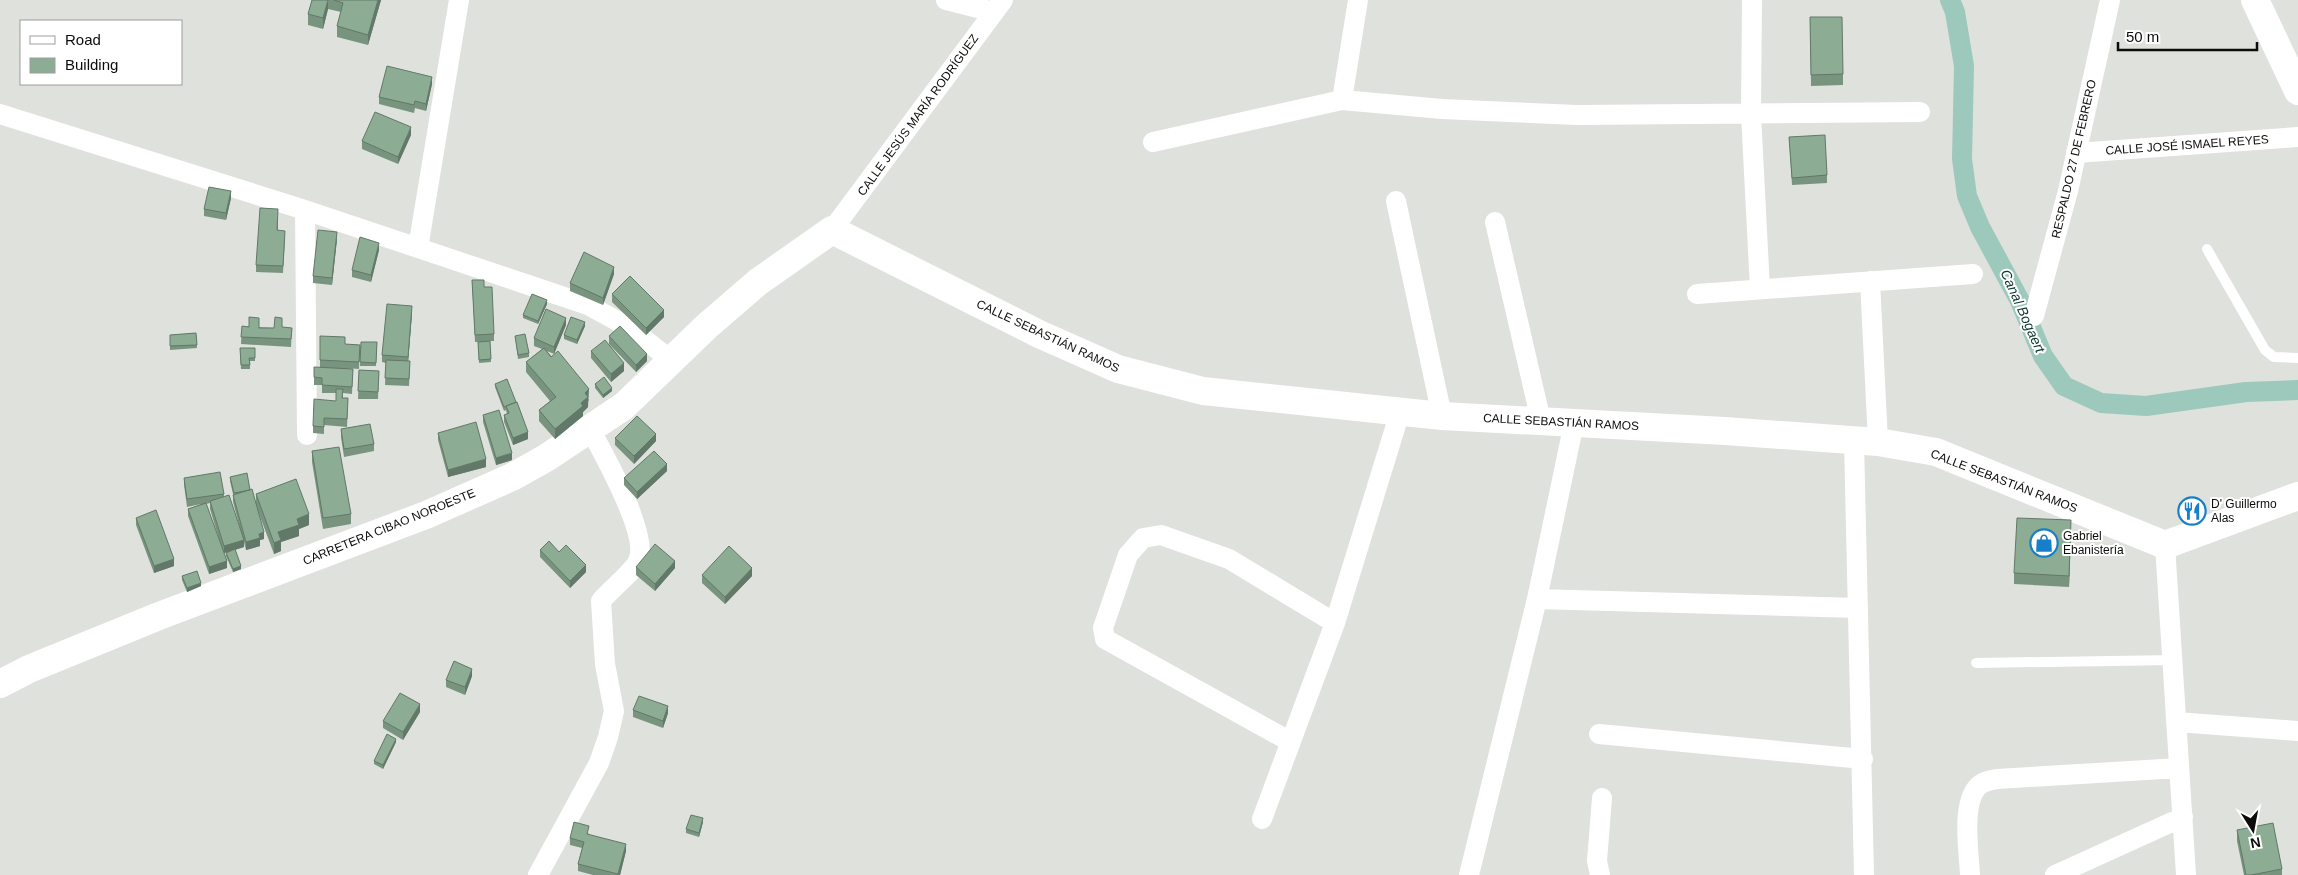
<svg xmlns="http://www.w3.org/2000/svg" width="2298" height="875" viewBox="0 0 2298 875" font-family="Helvetica,sans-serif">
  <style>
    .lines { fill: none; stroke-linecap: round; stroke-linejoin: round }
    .canal { stroke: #9dc8bc; stroke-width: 20 }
    .service { stroke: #fff; stroke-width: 10 }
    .minor { stroke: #fff; stroke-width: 20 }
    .secondary { stroke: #fff; stroke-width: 28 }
    .wall { fill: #78947f; fill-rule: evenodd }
    .shaded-wall { fill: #627868 }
    .building { fill: #8cac94; stroke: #627868 }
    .labels { text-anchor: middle; stroke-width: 4; stroke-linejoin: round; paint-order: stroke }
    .street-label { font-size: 12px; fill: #0c0c0b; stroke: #fff }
    .poi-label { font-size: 12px; fill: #0c0c0b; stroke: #fff; text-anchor: start }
    .water-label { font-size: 14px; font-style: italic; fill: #0e362e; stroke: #fff }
  </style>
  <rect width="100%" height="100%" fill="#dfe1dd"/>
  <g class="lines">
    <path class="canal" d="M1950,0l5,12 9,54 -2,93 5,37 13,31 40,74 23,55 21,30 37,17 45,3 100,-14 52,-2"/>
    <path class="service" d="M2207,249l58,101 9,7 24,1
      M1976,663l198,-3"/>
    <path class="minor" d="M946,0l48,12
      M1752,0l-1,114 9,175
      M1342,100l16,-100
      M0,114l305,96 283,95 42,23 42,33
      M1153,142l189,-42 100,9 135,6 343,-3
      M2076,153l222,-16
      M1396,201l46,215
      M305,210l2,225
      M1495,222l46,199
      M832,230l171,-230
      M418,248l41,-248
      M1870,281l8,161
      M1697,294l276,-20
      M2034,316l34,-125 42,-191
      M1854,441l10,434
      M2165,545l21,330
      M1537,599l321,9
      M2176,722l122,9
      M1599,734l264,25
      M1291,742l-186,-103 -2,-11 25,-73 15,-17 18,-3 68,24 106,64
      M1262,819l73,-196 65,-211
      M538,875l61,-112 9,-26 6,-26 -9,-47 -4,-63c8,-10 33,-30 37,-40 12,-25 -35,-108 -48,-132
      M1469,875l68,-276 37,-176
      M1600,875l-3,-14 5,-63
      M1970,875c-1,-23 -10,-77 11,-91 4,-3 11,-4 16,-5l182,-11
      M2055,875l128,-58"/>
    <path class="secondary" d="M2255,0l43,91
      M0,684l29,-15 130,-53 267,-101 86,-38 34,-19 78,-52 83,-80 51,-44 74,-52 207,104 79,35 85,22 239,25 283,15 153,11 58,10 229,93 133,-49"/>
  </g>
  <path class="wall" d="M312,0h69l-13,45 -31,-8v-11l4,-14 -13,-3 -5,20 -15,-4v-11z
    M1810,17l33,57v11l-32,1z
    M432,84l-6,27 -11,-3 -1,5 -35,-9v-7z
    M411,135l-13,29 -36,-15v-8z
    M1789,137l38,38v8l-35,2z
    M231,198l-5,22 -22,-4v-7z
    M278,217v13l7,8 -2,35 -27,-1v-7z
    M337,239l-5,46 -19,-2v-7z
    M379,250l-8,32 -19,-5v-7z
    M614,274l-11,31 -33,-14v-8z
    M472,280l12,7 10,47v7h-4l1,21 -12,1 -1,-21h-3z
    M612,294l52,23 -18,18 -34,-33z
    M547,304l-9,20 -15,-6v-3z
    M412,313l-4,48 2,7 -1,18 -24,-1 1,-22 -4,-1v-7z
    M566,325l-12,29 -7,-3 42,49 -1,1v6l-5,5v4l-28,23 -16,-18v-11l11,-9 -24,-29v-10l16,-13 -8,-3v-8z
    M242,326l32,2h18l-1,19 -50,-3z
    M585,326l-8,18 -13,-5v-4z
    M196,333l1,15 -27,2v-15z
    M320,336l25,8 15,1 -1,24 -14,-1 8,1 -1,25 -9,-1v5l5,8 -1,21 -23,-2v9l-11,-1v-7l23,-25v-8h-14v-8h-8v-8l6,-10z
    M515,336l14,17v4l-11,2z
    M609,336l38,25 -11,11 -27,-28z
    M361,342h16l-1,24h-16z
    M240,348h15v13h-5v8h-9z
    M591,351l33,20 -13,11 -20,-24z
    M359,370l20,1 -1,28h-20z
    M495,384l33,55 -15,6 -9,-23v-7l3,-1 -1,-4 -2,1 -9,-24z
    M595,384l17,7 -9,7 -8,-10z
    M483,415l29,45 -16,5 -13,-43z
    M341,429l33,15v7l-30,6 -3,-20z
    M438,433l48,34 -38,10 -10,-37z
    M615,438l41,3 -22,23 -19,-19z
    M312,451l39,63v10l-28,5 -11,-67z
    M667,471l-30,28 -13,-14v-7z
    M230,477l20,13 6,13v-9l53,31 -10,4v7l-18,6v9l-7,3 -16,-43 6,28 -4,1v6l-14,4 -2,-8v5l-9,3 6,19 -8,3 -7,-16v-3l1,-1 -3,1 3,15 -18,6 -21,-58v-7l13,-5 -14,3 -3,-22v-7l40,16v3l16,31 -7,-26v-8l-3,-13zM210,503v6l12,40 -16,-45z
    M136,518l38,48 -20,7 -18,-48z
    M2071,531l-2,56 -55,-3v-11z
    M540,550l19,2 27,20 -16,16 -30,-31z
    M636,567l39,1 -20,23 -19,-16z
    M702,575l50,1 -27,28 -23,-21z
    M182,576l19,10 -14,6 -5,-12z
    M472,676l-7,19 -19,-8v-7z
    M633,710l35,3 -5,15 -30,-11z
    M420,712l-17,28 -20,-12v-7z
    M396,742l-13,27 -9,-5v-3z
    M703,822l-4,15 -13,-4v-4z
    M2237,830l45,39v6h-38l-7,-34z
    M589,833l-1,1 38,17 -6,24h-27l-15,-4v-7l4,-16 -12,-3v-7z"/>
  <path class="shaded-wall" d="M328,0v9l-5,20v-11z
    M378,0h3l-13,45v-10z
    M432,77v7l-6,27v-7z
    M411,127v8l-13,29v-7z
    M231,191v7l-5,22v-7z
    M337,232v7l-5,46v-7z
    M379,243v7l-8,32v-7z
    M614,267v7l-11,31v-7z
    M547,300v4l-9,20v-3z
    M412,306v7l-4,51v-7z
    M664,310v7l-18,18v-7z
    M566,318v7l-12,29v-7z
    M585,322v4l-8,18v-4z
    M647,354v7l-11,11v-7z
    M624,363v8l-13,11v-8z
    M612,388v3l-9,7v-3z
    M589,389l-1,18 -5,5v4l-28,23v-10l26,-26 4,-10z
    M528,432v7l-15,6v-7z
    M656,434v7l-22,23v-8z
    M512,453v7l-16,5v-7z
    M486,459v8l-38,10v-7z
    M667,464v7l-30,28v-7z
    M309,514v11l-10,4v7l-18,6v9l-7,3v-11l4,-11 19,-13z
    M2071,520v11l-2,56v-11z
    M264,532v7l-4,1v6l-14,4v-8l13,-8z
    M244,540v7l-20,6v-7z
    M174,559v7l-20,7v-7z
    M227,561v7l-18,6v-7z
    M675,561v7l-20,23v-7z
    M586,565v7l-16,16v-7z
    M241,566v3l-8,3v-3z
    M752,568v8l-27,28v-7z
    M201,583v3l-14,6v-4z
    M472,669v7l-7,19v-8z
    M420,704v8l-17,28v-8z
    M668,706v7l-5,15v-7z
    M396,739v3l-13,27v-4z
    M703,818v4l-4,15v-4z
    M626,844v7l-6,24h-2z"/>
  <path class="building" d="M312,0h16l-5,18 -15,-4z
    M334,0h44l-10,35 -31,-9 6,-23z
    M1810,17h32l1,57 -32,1z
    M387,66l45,11 -6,27 -11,-3 -1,4 -35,-8z
    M375,112l36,15 -13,30 -36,-16z
    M1825,135l2,40 -35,3 -3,-41z
    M209,187l22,4 -5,22 -22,-4z
    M260,208l18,1 -1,21 8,1 -2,35 -27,-1z
    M318,230l19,2 -5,46 -19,-2z
    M360,237l19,6 -8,32 -19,-5z
    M584,252l30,15 -11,31 -33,-15z
    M630,276l34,34 -18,18 -34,-34z
    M472,280h12v7h8l2,47 -19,1z
    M532,294l15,6 -9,21 -15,-6z
    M387,304l25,2 -4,51 -26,-2z
    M546,309l20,9 -12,29 -20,-9z
    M249,317l10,1v10h15l1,-11 7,1v9l10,1 -1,11 -50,-2 1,-11 7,1z
    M571,317l14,5 -8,18 -13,-5z
    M620,326l27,28 -11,11 -27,-29z
    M196,333l1,12 -27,1v-11z
    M525,334l4,19 -11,2 -3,-19z
    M320,336l25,1v7l15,1 -1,17 -39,-2z
    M605,340l19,23 -13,11 -20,-23z
    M490,341l1,18 -12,1 -1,-18z
    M361,342h16l-1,21 -16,-1z
    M240,348h15v10h-6l1,7h-9z
    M544,348l7,9 7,-6 31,38 -4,4 3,4 -7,6 2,3 -28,23 -16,-19 17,-13 -30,-35z
    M386,360l24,1 -1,18 -24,-1z
    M314,367l39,2 -1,18 -30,-2v-7l-8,-1z
    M359,370l20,1 -1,21 -20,-1z
    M604,377l8,11 -9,7 -8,-11z
    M507,379l9,23 -12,5 -9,-23z
    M336,389h7l-1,9h6l-1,21 -23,-1v9l-11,-1 1,-27 22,2z
    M517,402l11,30 -15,6 -9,-23 5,-2 -3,-7z
    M499,410l13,43 -16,5 -13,-43z
    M637,416l19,18 -22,22 -19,-18z
    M476,422l10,37 -38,11 -10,-37z
    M370,424l4,20 -30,5 -3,-20z
    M339,447l12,67 -28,4 -11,-67z
    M654,451l13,13 -30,28 -13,-14z
    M220,472l4,22 -37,5 -3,-21z
    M247,473l3,17 -16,3 -4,-16z
    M296,479l13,35 -12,5 2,6 -21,7 3,8 -7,3 -18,-49z
    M252,489l12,43 -5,2 1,4 -14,4 -13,-47z
    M229,495l15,45 -20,6 -14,-45z
    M206,503l21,58 -18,6 -21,-58z
    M156,510l18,49 -20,7 -18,-48z
    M2017,518l54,2 -2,56 -55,-3z
    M549,541l10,11 7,-7 20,20 -16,16 -30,-31z
    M655,544l20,17 -20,23 -19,-17z
    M729,546l23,22 -27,29 -23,-22z
    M235,549l6,17 -8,3 -7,-16z
    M197,571l4,12 -14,5 -5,-12z
    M454,661l18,8 -7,18 -19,-7z
    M400,693l20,11 -17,28 -20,-11z
    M639,696l29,10 -5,15 -30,-11z
    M387,734l9,5 -13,26 -9,-4z
    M691,815l12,3 -4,15 -13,-4z
    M574,822l15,4 -2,8 39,10 -8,30 -40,-10 6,-22 -14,-4z
    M2273,823l9,46 -31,6h-5l-9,-45z"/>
  <defs>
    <g id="restaurant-ring" transform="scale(1.4375)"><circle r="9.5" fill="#fff" stroke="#167fc9" stroke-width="1.5"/><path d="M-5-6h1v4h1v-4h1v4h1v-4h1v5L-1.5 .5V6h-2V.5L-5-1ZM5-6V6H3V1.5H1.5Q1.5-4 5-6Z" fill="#167fc9"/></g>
    <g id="shop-ring" transform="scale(1.4375)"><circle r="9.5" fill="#fff" stroke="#167fc9" stroke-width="1.5"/><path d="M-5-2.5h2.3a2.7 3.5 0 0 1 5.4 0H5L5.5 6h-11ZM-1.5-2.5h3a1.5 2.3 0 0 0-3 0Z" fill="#167fc9"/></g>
  </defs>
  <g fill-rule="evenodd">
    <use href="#restaurant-ring" x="2192" y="511"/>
    <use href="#shop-ring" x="2044" y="543"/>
  </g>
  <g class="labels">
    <g class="street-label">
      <text transform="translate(918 115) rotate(-54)" y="4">CALLE JESÚS MARÍA RODRÍGUEZ</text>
      <text transform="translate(2187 145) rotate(-4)" y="4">CALLE JOSÉ ISMAEL REYES</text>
      <text transform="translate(2074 159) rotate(-77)" y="4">RESPALDO 27 DE FEBRERO</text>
      <text transform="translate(1048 336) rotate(25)" y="4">CALLE SEBASTIÁN RAMOS</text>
      <text transform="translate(1561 422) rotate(3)" y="4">CALLE SEBASTIÁN RAMOS</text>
      <text transform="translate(2004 481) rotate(21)" y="4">CALLE SEBASTIÁN RAMOS</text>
      <text transform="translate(389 527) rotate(-22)" y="4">CARRETERA CIBAO NOROESTE</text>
    </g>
    <g class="poi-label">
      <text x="2211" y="508">D' Guillermo<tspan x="2211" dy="14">Alas</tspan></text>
      <text x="2063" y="540">Gabriel<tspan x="2063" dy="14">Ebanistería</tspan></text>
    </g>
    <g class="water-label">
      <text transform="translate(2023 311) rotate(66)" y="5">Canal Bogaert</text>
    </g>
  </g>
  <rect x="20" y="20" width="162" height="65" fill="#ffffff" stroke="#9e9e9d"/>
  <rect x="30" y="36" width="25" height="8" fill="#ffffff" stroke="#9e9e9d"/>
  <text x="65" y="45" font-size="15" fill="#0c0c0b">Road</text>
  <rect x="30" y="58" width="25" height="15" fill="#8cac94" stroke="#9e9e9d"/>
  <text x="65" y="70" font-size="15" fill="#0c0c0b">Building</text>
  <g transform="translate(2253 830) rotate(169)" stroke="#ffffff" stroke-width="4" paint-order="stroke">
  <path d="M0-4L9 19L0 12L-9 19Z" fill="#0c0c0b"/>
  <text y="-8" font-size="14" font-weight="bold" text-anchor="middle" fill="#0c0c0b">N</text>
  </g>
  <path d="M2118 42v8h139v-8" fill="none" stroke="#0c0c0b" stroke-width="2.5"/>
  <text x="2126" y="42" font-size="15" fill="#0c0c0b" stroke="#ffffff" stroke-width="4" paint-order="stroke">50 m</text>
</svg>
